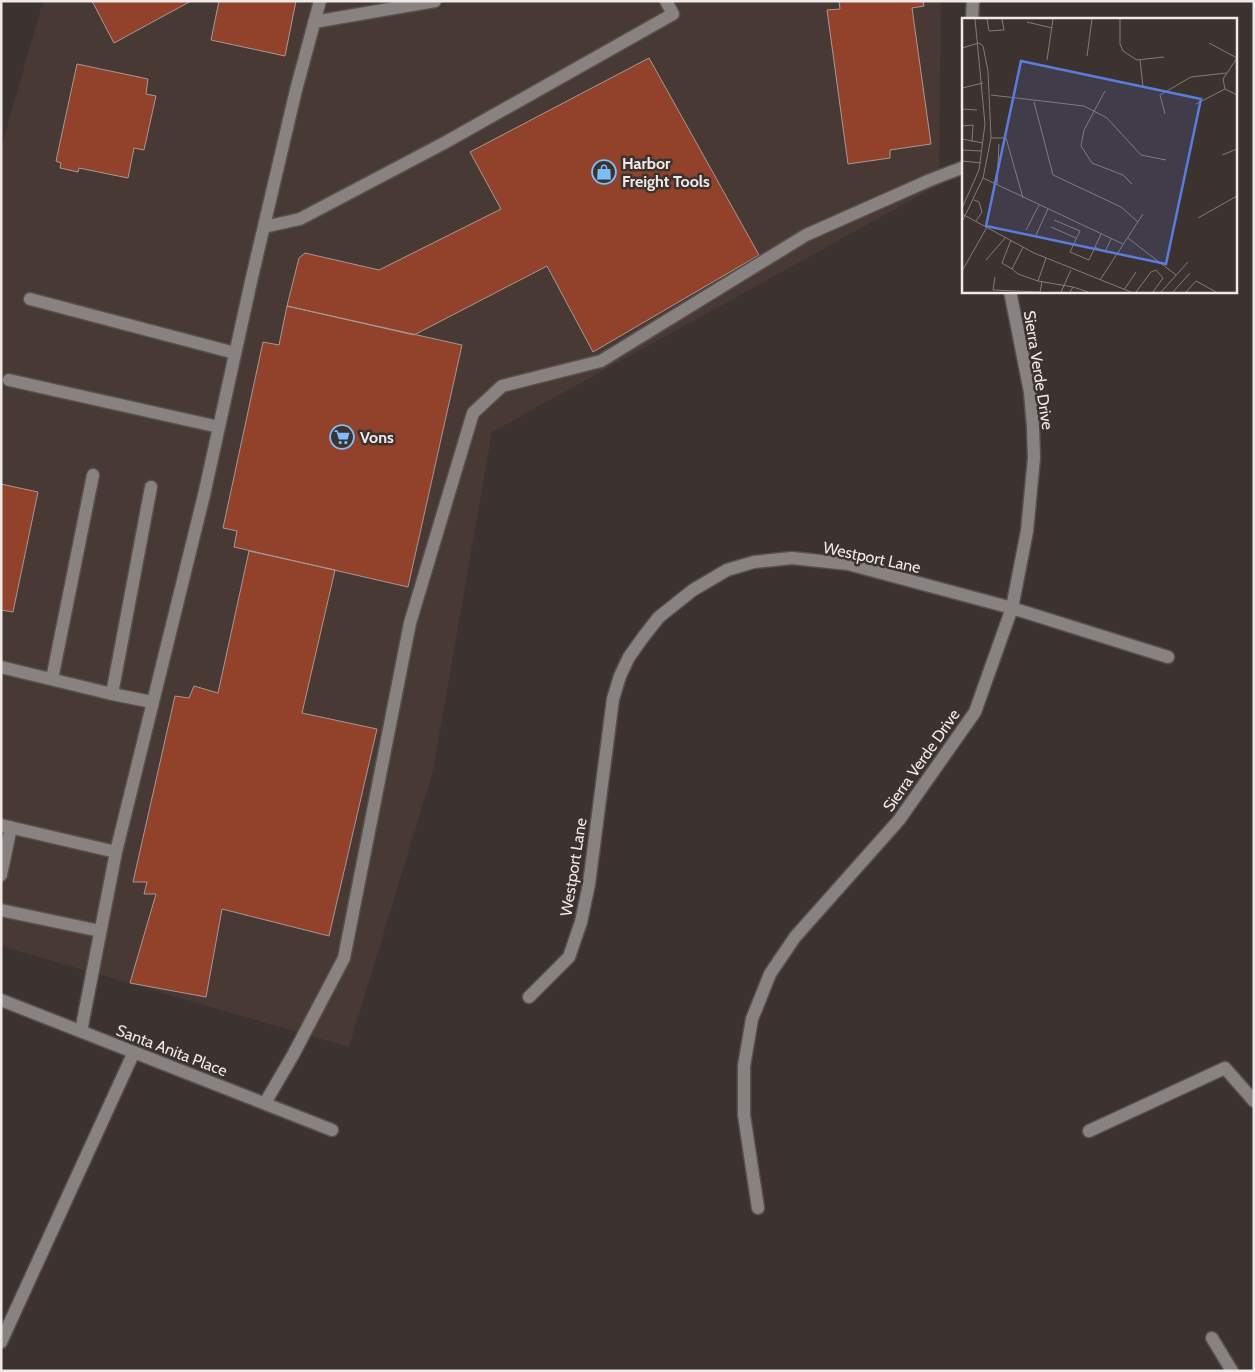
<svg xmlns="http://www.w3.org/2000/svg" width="1255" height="1372" viewBox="0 0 1255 1372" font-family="Cabin,sans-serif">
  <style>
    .built { fill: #493934 }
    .building { fill: #92412b; stroke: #a59996 }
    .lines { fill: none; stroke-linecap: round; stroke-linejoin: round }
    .minor-casing { stroke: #594f4d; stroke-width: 15 }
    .minor { stroke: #888381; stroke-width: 12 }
    .labels { text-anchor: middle; stroke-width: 5; stroke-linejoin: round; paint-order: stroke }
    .poi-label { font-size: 16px; font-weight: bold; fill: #efe9e7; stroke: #3c3230; text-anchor: start }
    .street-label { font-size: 16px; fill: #efe9e7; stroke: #3c3230 }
    .inset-road { fill: none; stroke: #847b79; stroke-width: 1 }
    .view { fill: #5c7cdc; fill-opacity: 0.15; stroke: #5c7cdc; stroke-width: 2.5 }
    .inset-edge { fill: none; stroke: #efe9e7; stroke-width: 2.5 }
  </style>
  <rect width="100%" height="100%" fill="#3c3230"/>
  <path class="built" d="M43,1h898l-2,184 -447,247 -59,339 -84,276 -348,-101v-798z"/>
  <path class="building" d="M92,1h99l-77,42z
    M219,1h77l-11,55 -74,-16z
    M839,1h84l1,5 -12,2 19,136 -41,6v8l-42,6 -21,-154 13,-1z
    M649,58l110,197 -166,97 -46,-86 -133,69 -127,-29 12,-48 6,-5 74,17 122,-61 -31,-57z
    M77,64l71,15 -2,15 10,2 -12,54 -10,-2 -6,30 -49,-10 -1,4 -18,-4 1,-5 -5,-2z
    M287,306l175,39 -54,242 -174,-40 3,-16 -14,-3 40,-186 16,3z
    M1,484l37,8 -25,120 -12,-2z
    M249,551l86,19 -33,143 75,16 -48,207 -107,-27 -16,88 -76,-14 26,-89h-12l3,-12h-14l42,-186 14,2 5,-12 24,7z"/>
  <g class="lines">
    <g class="minor-casing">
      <path id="minor" d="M972,19l1,-18
        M314,22l121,-21
        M264,227l36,-8 146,-77 227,-128 -7,-13
        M30,299l205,54
        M9,380l210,47
        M1,667l111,27 39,-207
        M52,679l41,-204
        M112,694l40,8
        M1,825l115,27
        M1,875l10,-48
        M1,910l99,21
        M529,997l40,-40 12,-35 8,-38 24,-185 7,-23 9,-19 15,-21 15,-19 34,-27 34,-20 27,-8 38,-4 56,6 164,44 156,49
        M1,1000l331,130
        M81,1031l35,-179 88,-357 48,-218 44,-187 24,-89
        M265,1103l28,-48 51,-97 66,-335 63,-210 29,-27 99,-25 205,-126 124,-55 34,-13
        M1089,1131l136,-63 29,33
        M758,1208l-14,-93v-49l8,-47 18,-45 25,-37 104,-117 76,-108 37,-104 15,-77 7,-73 -1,-31 -3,-35 -20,-101
        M1212,1338l20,33
        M1,1342l133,-290"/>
    </g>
    <use href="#minor" class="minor"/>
  </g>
  <defs>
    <g id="shop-ring" transform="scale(1.25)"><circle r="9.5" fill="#3c3230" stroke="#7bbef8" stroke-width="1.5"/><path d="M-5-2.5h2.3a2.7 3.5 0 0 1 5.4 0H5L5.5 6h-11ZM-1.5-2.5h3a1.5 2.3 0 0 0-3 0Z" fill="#7bbef8"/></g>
    <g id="supermarket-ring" transform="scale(1.25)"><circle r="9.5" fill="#3c3230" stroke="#7bbef8" stroke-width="1.5"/><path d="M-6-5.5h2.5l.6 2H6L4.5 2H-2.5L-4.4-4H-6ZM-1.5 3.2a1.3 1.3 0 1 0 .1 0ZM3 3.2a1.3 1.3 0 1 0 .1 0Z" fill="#7bbef8"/></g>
  </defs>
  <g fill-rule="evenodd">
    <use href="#shop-ring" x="604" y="172"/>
    <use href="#supermarket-ring" x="342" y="437"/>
  </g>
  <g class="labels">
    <g class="poi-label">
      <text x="622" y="169">Harbor<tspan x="622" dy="18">Freight Tools</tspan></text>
      <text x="360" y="443">Vons</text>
    </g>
    <g class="street-label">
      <text transform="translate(1039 370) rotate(81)" y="6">Sierra Verde Drive</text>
      <text transform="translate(872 557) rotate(12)" y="6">Westport Lane</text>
      <text transform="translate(921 760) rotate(-55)" y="6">Sierra Verde Drive</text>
      <text transform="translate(573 867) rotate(-81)" y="6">Westport Lane</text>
      <text transform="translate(172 1050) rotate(21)" y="6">Santa Anita Place</text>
    </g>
  </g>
  <g transform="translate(962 18)">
    <rect width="275" height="275" fill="#3c3230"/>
    <path class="inset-road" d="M25,1l2,12 15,-1 -2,-11M158,1v25l3,7 14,9 27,-3M65,4l25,6M247,25l28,15M0,30l17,-5M125,38l5,-37M275,40l-14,21 2,10 12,6M85,42l6,-41M178,42l3,27M0,70l21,-5M143,73l-21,39 -3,16 11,17 31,12 9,9M29,77l93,11 23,12 34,37 25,5M72,84l19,73 68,32 17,15M234,86l29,-15M0,91l15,1M203,96l-5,-19 31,-18 35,-4M0,108l11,-1 -1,17M29,120h15l17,60M0,121l21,4M0,132l20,1M260,137l15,-6M0,143l19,2M21,160l140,66M35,167l2,-41M12,182l5,2 3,10 -6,9M0,190l17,-38 6,-46 -10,-105M0,196l72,39 97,39M236,200l39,-22M92,202l26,11 -10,21 19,8 12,-26M0,204l21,-44 8,-40 -3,-67 -5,-25 -4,-3M89,209l25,11M64,212l13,-25M74,217l12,-26M166,220l48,37M49,222l-9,23 10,6 11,-22M133,229l10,5 6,-13M84,240l-8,23 35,6 -3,5M24,242l20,-23M50,251l6,5 20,7M0,253l25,-44M33,259l-2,13 47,2 2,-10M138,262l43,-66M111,269l15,5M162,272l12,-18M99,274l10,-22M174,274l15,-20 5,-2 7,8 -10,14M199,274l27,-30M211,274l17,-19M224,274l10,-11 20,11"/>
    <path class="view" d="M59,43l180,38 -35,165 -180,-38z"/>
    <rect width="275" height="275" class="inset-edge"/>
  </g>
  <rect width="1255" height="1372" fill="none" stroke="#efe9e7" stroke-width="5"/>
</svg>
